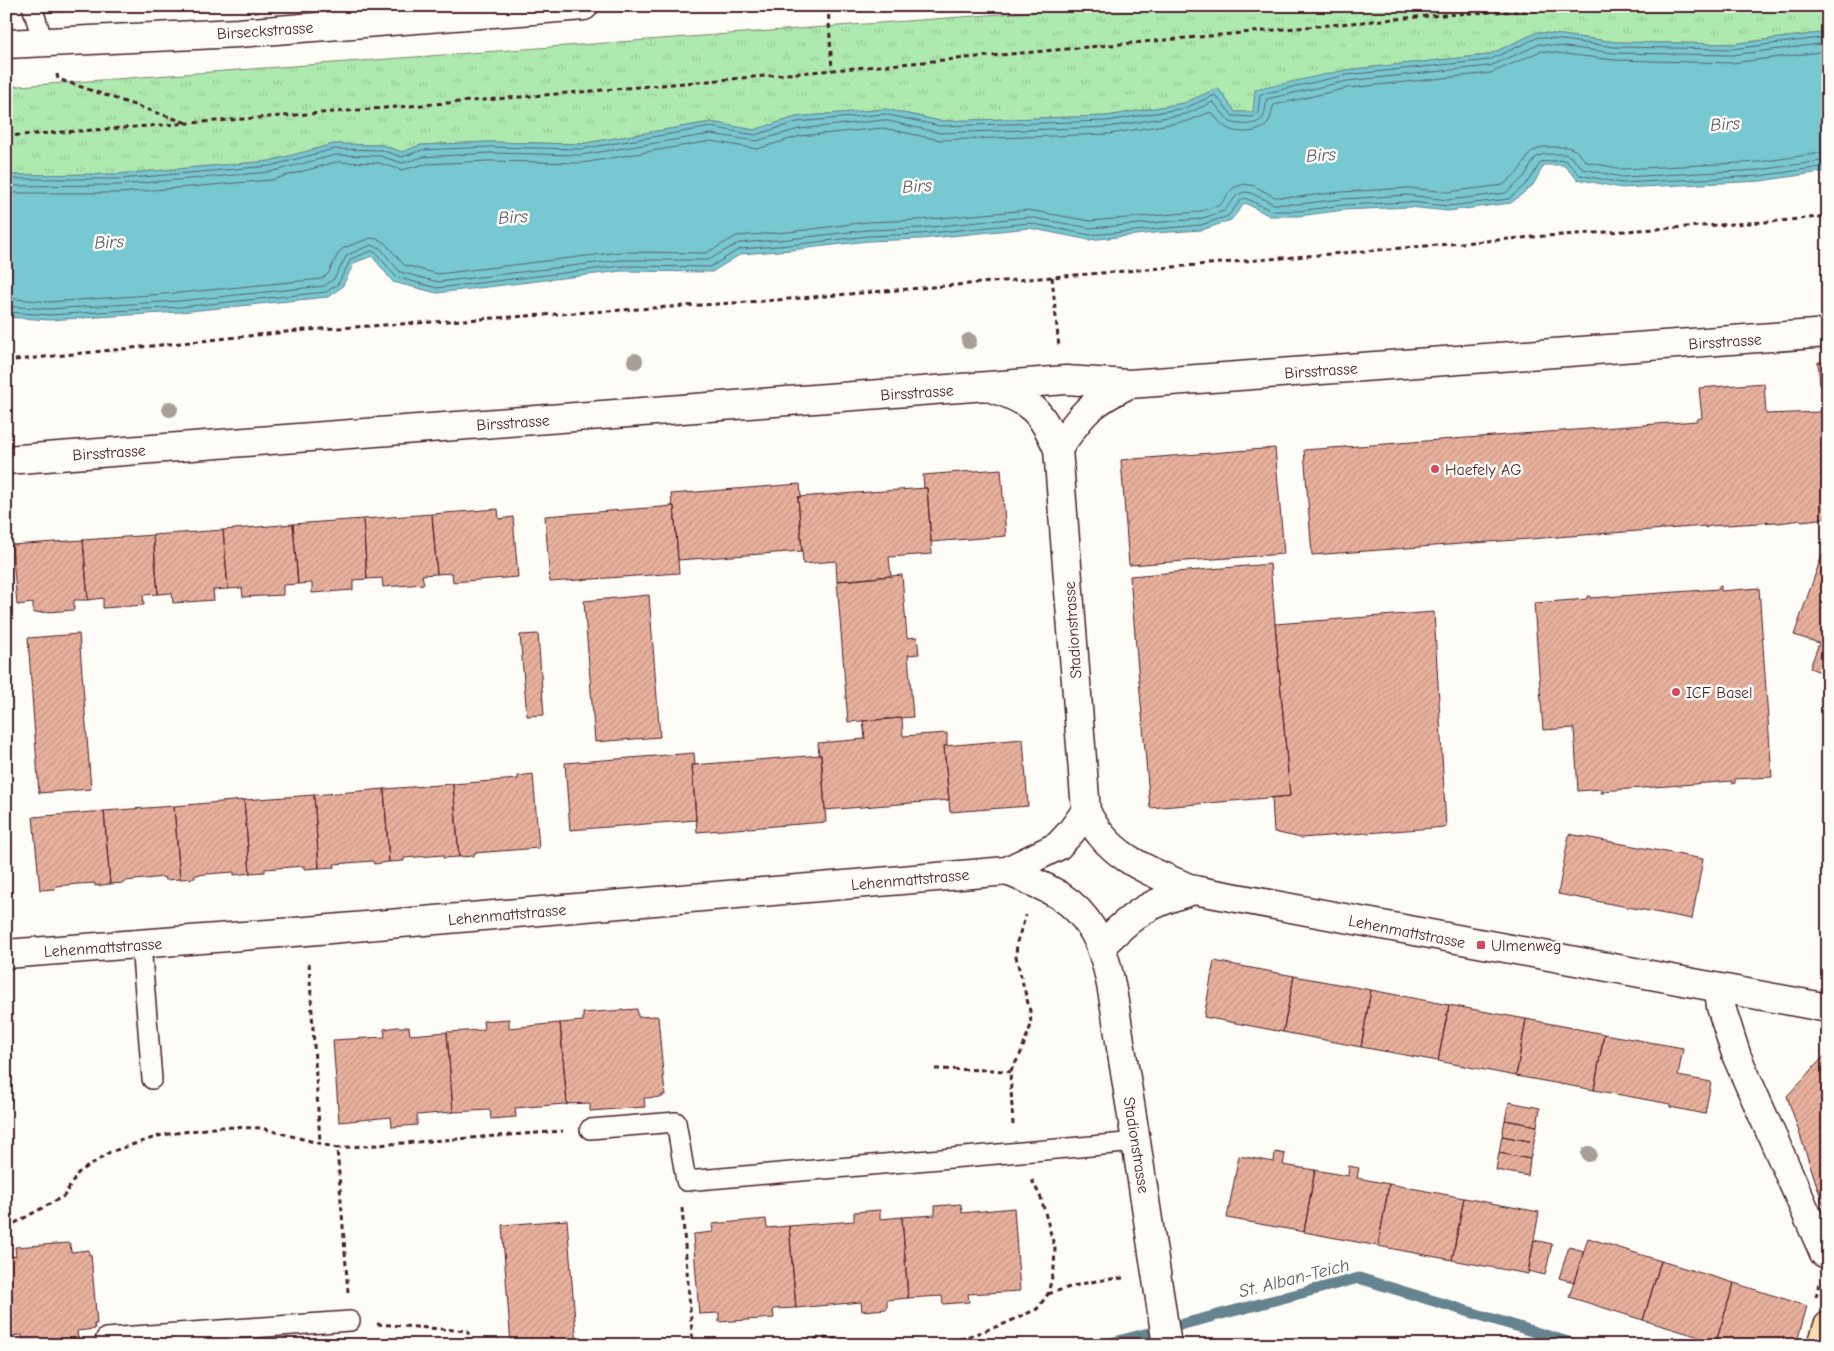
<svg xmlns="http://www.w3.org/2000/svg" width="1834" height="1351" viewBox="0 0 1834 1351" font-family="'Comic Neue',sans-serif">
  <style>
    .park { fill: url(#park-tufts); stroke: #7c846d }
    .garden { fill: url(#garden-dots); stroke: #7c846d }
    .water { fill: #77c8d1; stroke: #65848f }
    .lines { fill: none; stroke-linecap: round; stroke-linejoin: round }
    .shore { stroke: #5c636d; stroke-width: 1 }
    .stream { stroke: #65848f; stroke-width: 11 }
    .building { fill: url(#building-hatch); stroke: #4a1f2b }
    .service-casing { stroke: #4a1f2b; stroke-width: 22 }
    .minor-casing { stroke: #4a1f2b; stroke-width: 31 }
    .tertiary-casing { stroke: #4a1f2b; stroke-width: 31 }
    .secondary-casing { stroke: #4a1f2b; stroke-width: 31 }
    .motorway-casing { stroke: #4a1f2b; stroke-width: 31 }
    .path { stroke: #4a1f2b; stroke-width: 3; stroke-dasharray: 5 4; stroke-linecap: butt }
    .service { stroke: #fdfcf7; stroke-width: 19 }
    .minor { stroke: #fdfcf7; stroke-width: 28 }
    .tertiary { stroke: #fdfcf7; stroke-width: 28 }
    .secondary { stroke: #fdfcf7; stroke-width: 28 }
    .motorway { stroke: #f9deab; stroke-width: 28 }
    .tree { fill: #a89e99 }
    .poi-dot { fill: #d1495b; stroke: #fdfcf7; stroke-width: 2 }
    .labels { text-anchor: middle; stroke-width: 5; stroke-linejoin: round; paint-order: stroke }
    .street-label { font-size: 16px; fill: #4a1f2b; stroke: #fdfcf7 }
    .poi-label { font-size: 16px; fill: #4a1f2b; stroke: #fdfcf7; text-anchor: start }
    .water-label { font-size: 18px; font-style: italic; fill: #5a5a65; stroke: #fdfcf7 }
  </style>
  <defs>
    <pattern id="park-tufts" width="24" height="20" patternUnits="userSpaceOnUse" patternTransform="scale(1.25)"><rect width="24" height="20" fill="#aeeaaf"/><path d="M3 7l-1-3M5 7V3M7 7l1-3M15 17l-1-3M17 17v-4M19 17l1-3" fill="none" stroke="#97c897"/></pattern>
    <pattern id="garden-dots" width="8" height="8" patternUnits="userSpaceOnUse" patternTransform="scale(1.25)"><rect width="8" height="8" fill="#aeeaaf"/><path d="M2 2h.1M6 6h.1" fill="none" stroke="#97c897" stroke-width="1.8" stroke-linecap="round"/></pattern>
    <pattern id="building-hatch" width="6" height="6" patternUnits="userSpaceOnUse" patternTransform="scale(1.25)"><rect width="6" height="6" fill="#e8b19d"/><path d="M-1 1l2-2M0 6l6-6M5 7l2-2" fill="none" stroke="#c89887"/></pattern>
  </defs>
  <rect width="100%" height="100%" fill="#fdfcf7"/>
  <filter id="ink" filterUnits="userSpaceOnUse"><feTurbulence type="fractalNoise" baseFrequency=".02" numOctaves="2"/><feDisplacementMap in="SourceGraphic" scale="10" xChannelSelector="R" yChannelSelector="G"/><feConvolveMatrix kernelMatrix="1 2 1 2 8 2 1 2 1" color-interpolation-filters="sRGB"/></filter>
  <g filter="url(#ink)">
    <path class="park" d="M1111,6h717v26l-96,12 -116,-2 -78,-10 -50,23 -143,15 -92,42h-18l-17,-24 -34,15 -77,13 -167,5 -55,-12 -89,8 -42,13 -43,-8 -131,22 -91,-2 -68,3 -19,7 -20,-7 -48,-1 -64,17 -152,13 -112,1v-88z"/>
    <path class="garden" d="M24,6h128l-125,8z"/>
    <path class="water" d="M1538,32l78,10 116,2 96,-12v139l-67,10 -140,7 -44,-9 -14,-14h-19l-11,20 -22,18 -63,8 -39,-4 -65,3 -45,6h-29l-25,-13 -14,17 -29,10 -48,3 -65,7 -60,-12 -108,11 -53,2 -77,9 -50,4 -29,18 -91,-1 -184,22 -44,-11 -21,-26 -18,7 -12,24 -14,10 -148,15 -131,8 -43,-3v-142l112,-1 152,-13 64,-17 48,1 20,7 19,-7 68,-3 91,2 131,-22 43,8 42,-13 89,-8 55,12 167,-5 77,-13 34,-15 17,24h18l2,-22 90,-20 143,-15z"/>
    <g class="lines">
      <path class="shore" d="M6,179h113l151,-13 64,-17 47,1 21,7 20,-7 67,-3 92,2 130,-22 44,8 42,-13 87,-8 56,12 167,-5 78,-13 30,-13 18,21 20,1 5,-4 2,-18 2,-1 84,-19 143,-15 50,-23 76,10 117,2 96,-12
        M6,186l113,-1 151,-13 65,-17 45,1 22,7 21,-6 66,-4 92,2 130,-21 45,7 43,-12 85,-9 56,13 168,-6 78,-13 27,-12 17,20c9,3 30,5 34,-7 2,-6 1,-11 3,-16l80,-18 143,-15 50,-22 75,9 117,2 96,-12
        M6,193h113l152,-13 65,-18 43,1 23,7 23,-6 64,-3 93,2 129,-22 46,8 43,-13 83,-8 57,12 169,-6 79,-13 23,-9c5,4 7,10 13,14 10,9 36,8 44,-3 4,-6 3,-13 6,-18l74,-17 143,-15 50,-22 73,9 118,3 96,-12
        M6,298l43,4 130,-9 142,-14 7,-5 10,-20 5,-6 28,-10 7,1 7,4 19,22 34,9 182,-22 86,1 31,-17 52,-4 78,-10 52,-2 109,-10 62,11 108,-9 22,-7 13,-17 11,-4 10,2 21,11h23l44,-5 66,-4 40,4 55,-7 15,-13 13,-20 12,-5h25l7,3 12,12 35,7 137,-7 69,-10
        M6,306l43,3 130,-8 145,-15 10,-7 13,-24 24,-10 9,3 20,24 38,10 183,-22h87l31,-17 51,-4 77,-9 53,-2 108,-11 62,11 110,-9 24,-8 13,-16 8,-3 6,1 23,11h25l44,-5 65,-4 40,5 58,-7 18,-16 11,-19 9,-4h22l5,3 12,12 39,8 138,-7 68,-10
        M6,312l43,3 131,-8 146,-15 12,-8 13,-25 20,-8 5,2 20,24 41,11 184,-22 89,1 30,-18 50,-4 78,-9 52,-2 109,-11 61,12 111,-10 27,-9 13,-16 4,-2 27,13h27l45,-6 65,-3 39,4 61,-7 20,-18 12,-19 24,-2 15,15 41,8 139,-7 68,-10"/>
      <path class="stream" d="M1103,1345l256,-67 219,67"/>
    </g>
    <path class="building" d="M1818,362h10v22l-8,1z
      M1764,383l2,31 54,-2v-2h4v-11h4v119l-26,3 -1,-1 -22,3 -4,-1 -65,4 -5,2 1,-2 -394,29 -8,-105 393,-29v-2l5,-1 -3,-30z
      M1275,448l9,106 -155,11 -8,-105z
      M1001,469l5,67 -75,6 -4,-54h-3l-1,-13z
      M800,484l1,13h-3l4,54 -124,9 -4,-54h-2l-1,-12z
      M927,488l5,66 -43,3 2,19 -38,4 -16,1 -1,-20 -33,3 -5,-67z
      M674,506l5,67 -129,9 -5,-66z
      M498,509l1,10 14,-2 5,60 -65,5 -1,-9 -15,1 -5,-60z
      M432,514l5,60 -15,1 2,9 -41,3 -1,-9 -15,1 -4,-60z
      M363,519l4,60 -14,1v10l-41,3v-10l-14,1 -5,-60z
      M293,524l5,60 -15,1v10l-40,2 -1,-9 -14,1 -5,-59z
      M223,530l5,59 -15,1 1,10 -41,3 -1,-10 -14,1 -5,-59z
      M153,535l5,59 -15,1 1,10 -41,3v-10l-15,2 -5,-60z
      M83,540l5,60h-14v10l-41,3v-10l-16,2 -5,-60z
      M1822,555l6,2v118l-18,-7 9,-25 -25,-8z
      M1270,564l20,232 -140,12 -20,-232z
      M902,575l5,63 10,-1 2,17 -11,1 5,62 -65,5 -11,-141z
      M1721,586v5l38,-3 13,189 -37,2v4l-3,1v-3l-129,10 1,2h-3v-4l-23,2 -4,-63 -31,2 -9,-127 53,-4v-3h3v2l129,-9 -1,-2z
      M649,595l11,142 -65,5 -11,-141z
      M1434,612l12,215 -145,11 -27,-6 -2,-34 18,-2 -15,-172z
      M79,634l12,155 -52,4 -11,-155z
      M538,634l6,81 -17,1 -7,-81z
      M902,718l1,18 44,-3v12l-3,1 5,54 -124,10 -4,-55h-2l-1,-12 47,-4 -2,-18z
      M1023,739l5,67 -78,6 -6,-66z
      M694,753l1,12h-3l4,55 -126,10 -5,-67z
      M821,755l5,67 -129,10 -5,-67z
      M533,774l6,74 -65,5v3l-15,1 -6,-73 65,-5v-3z
      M453,784l6,73 -16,1v-3l-39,3v3l-15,1 -5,-73z
      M384,789l5,73 -15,2 -1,-3 -39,3 1,3 -16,1 -5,-73z
      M314,795l5,73 -15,1v-3l-39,3v3l-15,1 -6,-73z
      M244,800l6,73 -16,2v-3l-14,1 -25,2v3l-15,1 -6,-73z
      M174,806l6,73 -15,1 -1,-3 -39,4v2l-15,1 -6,-73z
      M104,811l6,73 -15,2v-3l-17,1 -22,2 -1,3 -15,1 -7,-73z
      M1569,834l134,25 -11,60 -134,-25z
      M1214,961l80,15 -11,56 -79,-15z
      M1294,976l77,14 -10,57 -78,-15z
      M1371,990l78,15 -11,56 -77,-14z
      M1449,1005l77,14 -10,57 -78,-15z
      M637,1009l1,8 18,-1 2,1 7,78h-3l1,2 -19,1 1,9 -55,4v-8l-23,1 -7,-81 23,-2v-8z
      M509,1019v9l51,-5 7,82 -3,-1 -49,4 1,9 -25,2 -1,-9 -37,2 -6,-80 37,-2 -1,-9z
      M1526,1019l78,15 -10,56 -78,-14z
      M397,1027h12l1,8 37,-3 6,80 -36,3v10l-25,2 -1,-10 -52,5 -6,-82 52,-3 -1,-8z
      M1604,1034l79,14 -5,28 33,6 -6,32 -35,-7v-3l-76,-14z
      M1828,1052v156l-4,-1 -37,-111z
      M1509,1102l31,6 -3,18 -32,-6z
      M1505,1120l32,6 -3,16 -32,-6z
      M1502,1136l32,6 -4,17 -31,-6z
      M1275,1152l10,2 -2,11 32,5 -11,62 -77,-14 12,-62 35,6z
      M1499,1153l31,6 -2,17 -32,-6z
      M1349,1166l10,2 -2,10 32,6 -11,62 -74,-14 11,-62 33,6z
      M1389,1184l75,14 -12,62 -74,-14z
      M1464,1198l75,14 -11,62 -76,-14z
      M961,1204l1,9 52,-5 6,83 -52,3 1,8 -26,2 -1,-8 -34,2 -6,-81 33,-2v-9z
      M880,1210v9l22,-2 6,81 -21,2v9l-25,2 -1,-9 -65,6 -7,-82 65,-5v-9z
      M766,1219l1,9 22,-2 7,82 -23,1 1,9 -55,4v-9l-20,1 -6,-79 1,-1 19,-2 -1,-8z
      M567,1220l10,125h-66l-9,-120z
      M1588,1238l73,23 -18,59 -74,-23z
      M1534,1240l18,4 -7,31 -17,-4z
      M70,1243l1,9 18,-2v5h2l6,69h-3l1,5 -18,2 1,9 -55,4 -1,-9 -16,1v-79l10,-1 -1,-9z
      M1569,1247l15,4 -10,31 -15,-4z
      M1661,1261l73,22 -18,59 -73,-22z
      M1734,1283l73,23 -11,39h-73l-7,-3z"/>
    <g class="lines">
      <g class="service-casing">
        <path id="service" d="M32,6l11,36
          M141,944l11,135
          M590,1129l86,-7 10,59 451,-39
          M107,1345l-1,-7 244,-17"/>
      </g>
      <g class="minor-casing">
        <path id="minor" d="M1719,989l2,18 16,50 87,196"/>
      </g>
      <g class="tertiary-casing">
        <path id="tertiary" d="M991,388c40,12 51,24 67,61l28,362c22,47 63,60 108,79l634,118
          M1058,449c24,-36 32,-46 71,-65
          M6,460l1060,-80 63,4 699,-51
          M1007,871c35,15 65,24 85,58 19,30 24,89 30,125 16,96 30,194 45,291
          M1101,946c33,-33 48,-43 93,-56
          M6,954l301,-23 700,-60 51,-25 13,-14 15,-21"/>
      </g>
      <g class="secondary-casing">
        <path id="secondary" d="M6,44l232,-11 346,-27"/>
      </g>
      <g class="motorway-casing">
        <path id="motorway" d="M1822,1345l6,-19"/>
      </g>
      <path class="path" d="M828,6l4,64
        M1488,6v6
        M57,74l1,5 129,44
        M6,136c475,-32 949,-77 1422,-120l60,-4 236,-6
        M1052,277l7,71
        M6,361l300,-31 458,-29 782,-65 234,-15 48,-5
        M309,963l11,179
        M935,1069l59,1 16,2
        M1013,1125l-3,-53 10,-17 11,-30 -1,-14 -14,-54 1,-15 9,-27
        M682,1208l11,137
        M6,1226l9,-3 49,-27 14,-23 32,-21 52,-17 58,-8 41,1 76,20
        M348,1292l-11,-144 226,-17
        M1048,1294c26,-9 50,-15 77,-16
        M1816,1297l3,-14
        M377,1324l91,7 1,14
        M788,1345c31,-12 53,-5 84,-1 12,1 24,1 35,1
        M924,1345l34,-5 46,-16 33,-15 11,-15 6,-26 1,-19 -14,-51 -9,-18
        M1250,1345l14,-4 109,2 7,2"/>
      <use href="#service" class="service"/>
      <use href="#minor" class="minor"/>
      <use href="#tertiary" class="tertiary"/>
      <use href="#secondary" class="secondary"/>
      <use href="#motorway" class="motorway"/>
    </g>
    <g class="tree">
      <circle cx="969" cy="341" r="8"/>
      <circle cx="635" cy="361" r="8"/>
      <circle cx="170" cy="409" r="8"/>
      <circle cx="1589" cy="1154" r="8"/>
    </g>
  </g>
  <g class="poi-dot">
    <circle cx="1435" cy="469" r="5"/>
    <circle cx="1676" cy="692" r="5"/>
    <rect x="1476" y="940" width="10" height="10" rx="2.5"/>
  </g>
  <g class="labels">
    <g class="street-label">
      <text transform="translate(265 30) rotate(-4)" y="6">Birseckstrasse</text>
      <text transform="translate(1725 341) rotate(-4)" y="6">Birsstrasse</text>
      <text transform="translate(1321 370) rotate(-4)" y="6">Birsstrasse</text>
      <text transform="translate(917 392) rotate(-4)" y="6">Birsstrasse</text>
      <text transform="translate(513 422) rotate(-4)" y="6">Birsstrasse</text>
      <text transform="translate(109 452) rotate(-4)" y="6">Birsstrasse</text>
      <text transform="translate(1072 630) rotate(-94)" y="6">Stadionstrasse</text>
      <text transform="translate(910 879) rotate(-5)" y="6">Lehenmattstrasse</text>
      <text transform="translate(507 914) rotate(-5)" y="6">Lehenmattstrasse</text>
      <text transform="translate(1407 931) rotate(11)" y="6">Lehenmattstrasse</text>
      <text transform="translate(103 947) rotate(-4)" y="6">Lehenmattstrasse</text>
      <text transform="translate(1137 1145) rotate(81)" y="6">Stadionstrasse</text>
    </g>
    <g class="poi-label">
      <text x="1445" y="475">Haefely AG</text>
      <text x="1686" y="698">ICF Basel</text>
      <text x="1491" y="951">Ulmenweg</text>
    </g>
    <g class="water-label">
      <text transform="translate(1725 124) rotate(-4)" y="6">Birs</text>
      <text transform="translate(1321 155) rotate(-4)" y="6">Birs</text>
      <text transform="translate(917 186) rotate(-4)" y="6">Birs</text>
      <text transform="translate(513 217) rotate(-4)" y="6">Birs</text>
      <text transform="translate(109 242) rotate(-3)" y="6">Birs</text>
      <text transform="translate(1294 1278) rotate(-14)" y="6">St. Alban-Teich</text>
    </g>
  </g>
  <rect width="1834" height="1351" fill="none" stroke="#fdfcf7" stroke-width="25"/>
  <rect x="12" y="12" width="1809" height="1326" fill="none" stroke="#4a1f2b" stroke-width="2" filter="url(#ink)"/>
</svg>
